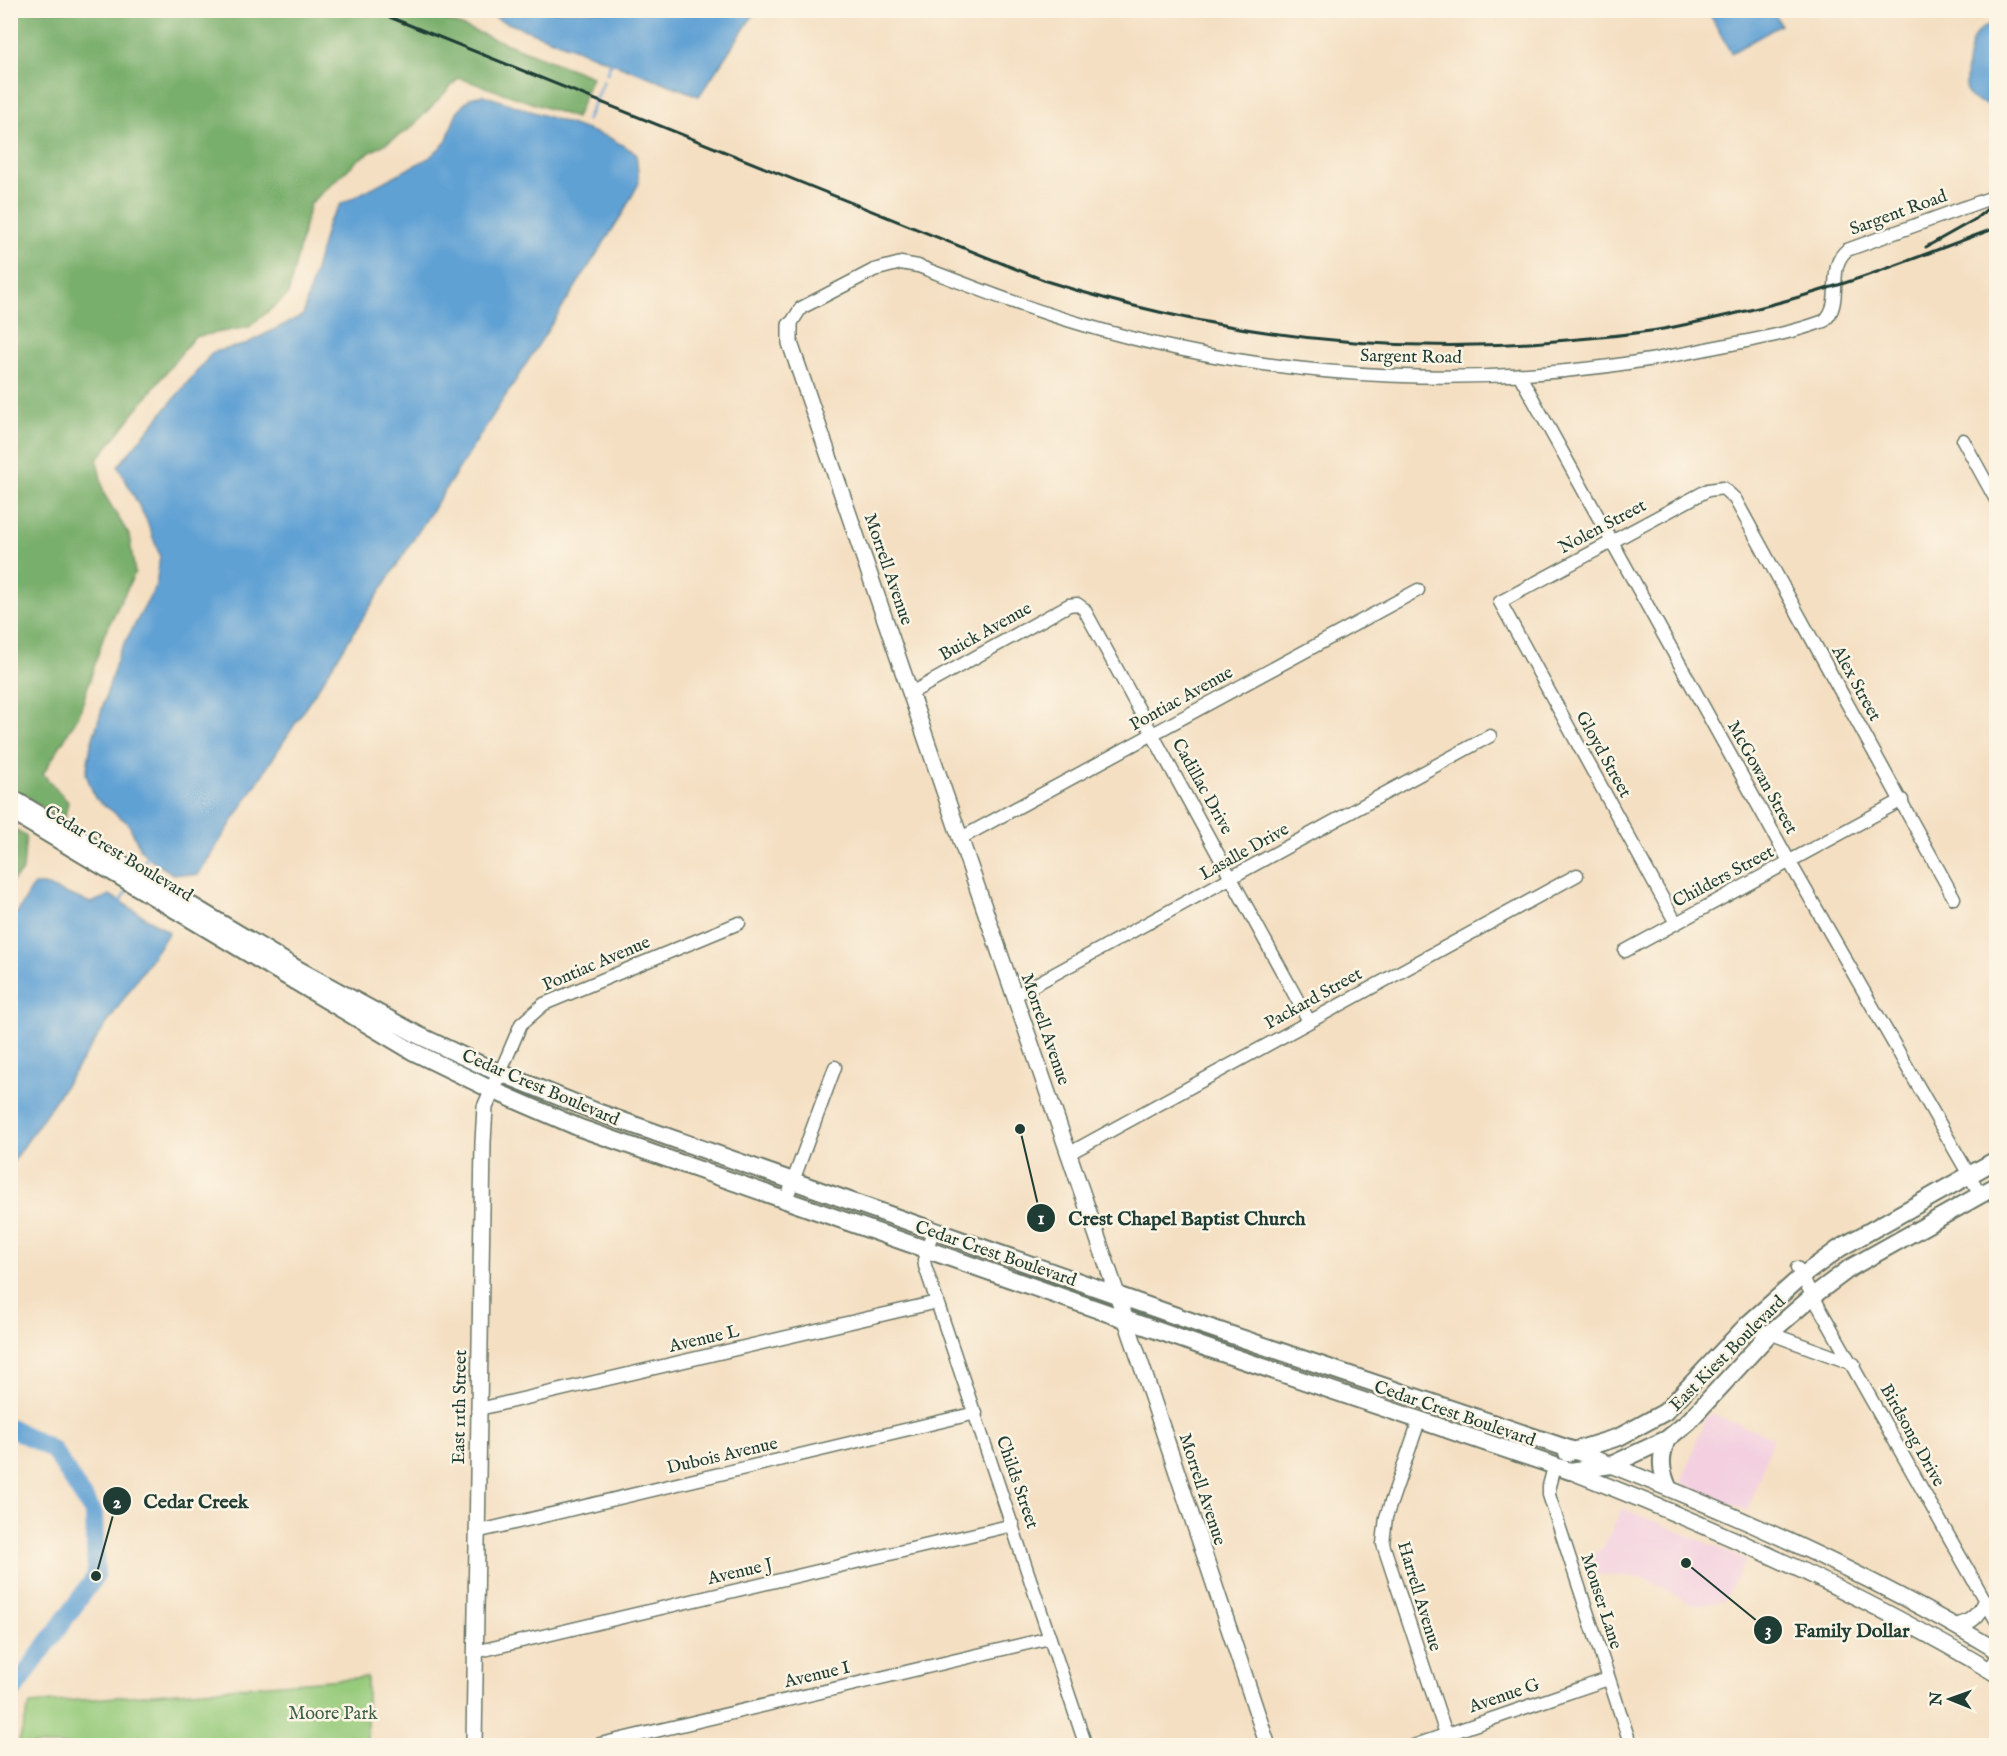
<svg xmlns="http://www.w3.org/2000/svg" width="2007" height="1756" viewBox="0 0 2007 1756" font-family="'IM FELL English',serif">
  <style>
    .built { fill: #f3cfe0 }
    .green { fill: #97cb7c; stroke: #5b8458; stroke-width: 1.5 }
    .forest { fill: #79af6c; stroke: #4c7650; stroke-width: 1.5 }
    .water { fill: #61a1d4; stroke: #406f84; stroke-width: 1.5 }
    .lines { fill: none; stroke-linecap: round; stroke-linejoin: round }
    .stream { stroke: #61a1d4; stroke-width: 3 }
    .river { stroke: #61a1d4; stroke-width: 18 }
    .minor-casing { stroke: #6a7666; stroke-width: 15 }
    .tertiary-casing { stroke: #6a7666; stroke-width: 18 }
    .secondary-casing { stroke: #6a7666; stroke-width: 20 }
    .minor { stroke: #fff; stroke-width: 12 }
    .tertiary { stroke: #fff; stroke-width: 15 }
    .secondary { stroke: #fff; stroke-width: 16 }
    .rail { stroke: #1f3d34; stroke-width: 3 }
    .labels { text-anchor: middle; stroke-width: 5; stroke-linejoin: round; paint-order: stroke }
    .street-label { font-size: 18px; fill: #1f3d34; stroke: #fcf5e5 }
    .park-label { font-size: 18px; fill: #3d6046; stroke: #fcf5e5 }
    .leader { fill: none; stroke: #1f3d34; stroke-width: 2 }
    .callout-dot { fill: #1f3d34; stroke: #fcf5e5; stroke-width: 2 }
    .mark-label { font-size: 18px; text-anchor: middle; font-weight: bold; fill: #fff }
    .callout-label { font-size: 20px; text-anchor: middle; font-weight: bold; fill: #1f3d34; stroke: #fcf5e5; stroke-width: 5; stroke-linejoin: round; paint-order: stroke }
  </style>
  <rect width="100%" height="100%" fill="#fcf5e5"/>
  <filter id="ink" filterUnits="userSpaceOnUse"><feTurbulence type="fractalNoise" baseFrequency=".0167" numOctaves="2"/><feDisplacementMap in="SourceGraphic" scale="12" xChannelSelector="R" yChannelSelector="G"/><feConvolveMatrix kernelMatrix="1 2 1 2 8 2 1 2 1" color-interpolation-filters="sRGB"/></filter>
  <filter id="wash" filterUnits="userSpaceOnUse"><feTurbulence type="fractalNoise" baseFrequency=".008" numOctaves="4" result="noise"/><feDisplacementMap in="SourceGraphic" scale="24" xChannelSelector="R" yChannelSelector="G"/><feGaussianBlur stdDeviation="1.35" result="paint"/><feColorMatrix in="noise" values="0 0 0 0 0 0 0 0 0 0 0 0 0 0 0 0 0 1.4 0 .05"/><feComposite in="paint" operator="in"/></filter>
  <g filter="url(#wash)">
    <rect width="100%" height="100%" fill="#f4dfc2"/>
    <path class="built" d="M1711,1414l62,23 -25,74 -67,-28 24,-65z
      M1622,1508l125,52 -24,42 -30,3 -48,-27 -55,-4 -6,-16 19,-10z"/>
    <path class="green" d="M367,1677v68h-349l12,-41z"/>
    <path class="forest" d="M11,11h425v5l156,61 -16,41 -117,-40 -49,51 -51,30 -49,45 -22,91 -39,32 -55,10 -97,123 7,34 25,41 6,38 -31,62 -25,80 -36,59 25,28 -4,18 -53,-32z
      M10,827l16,9 -3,34 -12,13z"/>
    <path class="water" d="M484,11h272l-57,85 -199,-76z
      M1708,11h65l8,14 -50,28z
      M1996,23v83c-8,-2 -19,-3 -26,-9 -9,-10 -1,-53 6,-63 5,-7 13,-9 20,-11z
      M483,95l125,42 28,16 3,30 -18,33 -423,659 -25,-1 -26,-17 -6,-7 -13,-27 -33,-25 -9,-24 5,-29 28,-92 37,-67 4,-30 -14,-37 -28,-53 95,-114 31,-7 59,-30 25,-93 13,-18 88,-46 17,-16 11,-30 13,-14z
      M34,885h10l47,18 19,-8 59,37 -158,233v-247l6,-5z"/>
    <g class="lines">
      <path class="stream" d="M607,73l5,-13
        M587,120l16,-38
        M141,868l7,-13
        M118,905l11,-17"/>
      <path class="river" d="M10,1427l43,23 41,64 2,62 -86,119"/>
    </g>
  </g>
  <g filter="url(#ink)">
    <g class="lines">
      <g class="minor-casing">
        <path id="minor" d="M790,325l11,-17 73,-38 27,-7 17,3c55,21 110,43 166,59 196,58 413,68 613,26 41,-9 87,-15 127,-30 21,-19 1,-53 23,-71l149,-54
          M1519,374l270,487 191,333
          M1963,440l33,60
          M911,693l158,-88 8,-1 7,5 225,412
          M961,838l457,-248
          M1676,923l-176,-321 208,-112 15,-2 12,11 219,399
          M1625,951l277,-151
          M1014,996l476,-260
          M500,1073l21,-49 23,-20 195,-81
          M1068,1154l509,-279
          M786,1200l49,-133
          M933,1230l-9,30 1,6 161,480
          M1797,1268l199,352
          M1747,1325l107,39
          M479,1409l458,-107
          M1419,1421l-33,96 -3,27 67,202
          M1554,1467l-5,19v9l82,251
          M476,1532l500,-119
          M475,1652l538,-127
          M1989,1670l7,-11
          M592,1746l458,-108
          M1413,1746l195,-67"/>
      </g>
      <g class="tertiary-casing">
        <path id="tertiary" d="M790,325v18l351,1021 127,382
          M1575,1451c144,56 288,119 421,199
          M1570,1471c146,57 292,122 426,203
          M1955,1626c16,-3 23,-10 30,-24
          M474,1746l9,-604 2,-35 15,-34"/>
      </g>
      <g class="secondary-casing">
        <path id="secondary" d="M10,797l289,173 119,65 68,32 111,45 605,213 373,126
          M10,811l402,240 80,39 88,38 633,222 357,121 41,-6 56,-26 21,-17 81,-88 45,-39 36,-27 146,-82
          M1667,1439c-7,18 -7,30 1,48
          M1567,1453l52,-16 46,-25 82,-87 55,-49 38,-28 156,-88"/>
      </g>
      <use href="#minor" class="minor"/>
      <use href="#tertiary" class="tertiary"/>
      <use href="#secondary" class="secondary"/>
      <path class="rail" d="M372,10l674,271c170,54 343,76 521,59 36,-3 72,-6 107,-13 54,-11 109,-24 161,-41 55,-17 108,-39 161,-58
        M1926,247l48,-27 22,-18"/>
    </g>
  </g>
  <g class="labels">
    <g class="street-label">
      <text transform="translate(1898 212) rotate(-20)" y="6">Sargent Road</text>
      <text transform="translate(1411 356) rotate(1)" y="6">Sargent Road</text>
      <text transform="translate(1602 526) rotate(-28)" y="6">Nolen Street</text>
      <text transform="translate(889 569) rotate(71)" y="6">Morrell Avenue</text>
      <text transform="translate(985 631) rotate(-29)" y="6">Buick Avenue</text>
      <text transform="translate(1857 683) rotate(61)" y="6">Alex Street</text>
      <text transform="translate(1181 698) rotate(-29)" y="6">Pontiac Avenue</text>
      <text transform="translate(1604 754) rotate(61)" y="6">Gloyd Street</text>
      <text transform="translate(1763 777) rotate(61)" y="6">McGowan Street</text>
      <text transform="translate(1203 786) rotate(61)" y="6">Cadillac Drive</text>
      <text transform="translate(1244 851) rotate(-29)" y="6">Lasalle Drive</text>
      <text transform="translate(119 853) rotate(31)" y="6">Cedar Crest Boulevard</text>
      <text transform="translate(1723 876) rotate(-28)" y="6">Childers Street</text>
      <text transform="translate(596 963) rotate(-23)" y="6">Pontiac Avenue</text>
      <text transform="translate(1313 998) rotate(-29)" y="6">Packard Street</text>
      <text transform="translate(1046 1029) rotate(71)" y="6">Morrell Avenue</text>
      <text transform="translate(541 1087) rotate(23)" y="6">Cedar Crest Boulevard</text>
      <text transform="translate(996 1253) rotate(19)" y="6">Cedar Crest Boulevard</text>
      <text transform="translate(704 1338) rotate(-13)" y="6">Avenue L</text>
      <text transform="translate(1727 1353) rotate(-45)" y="6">East Kiest Boulevard</text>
      <text transform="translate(459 1407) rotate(-89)" y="6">East 11th Street</text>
      <text transform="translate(1455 1413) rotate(19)" y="6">Cedar Crest Boulevard</text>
      <text transform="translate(1913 1435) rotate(61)" y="6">Birdsong Drive</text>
      <text transform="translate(722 1455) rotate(-13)" y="6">Dubois Avenue</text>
      <text transform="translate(1018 1482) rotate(71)" y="6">Childs Street</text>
      <text transform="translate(1203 1489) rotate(72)" y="6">Morrell Avenue</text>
      <text transform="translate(740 1571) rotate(-13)" y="6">Avenue J</text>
      <text transform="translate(1420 1596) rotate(73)" y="6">Harrell Avenue</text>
      <text transform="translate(1602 1601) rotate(72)" y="6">Mouser Lane</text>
      <text transform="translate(817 1674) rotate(-13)" y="6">Avenue I</text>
      <text transform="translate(1504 1695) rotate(-19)" y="6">Avenue G</text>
    </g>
    <g class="park-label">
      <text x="333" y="1719">Moore Park</text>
    </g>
  </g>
  <path class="leader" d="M1020 1129L1041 1218M96 1576L117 1501M1686 1563L1768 1630"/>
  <g class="callout-dot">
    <circle cx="1020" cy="1129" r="6"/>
    <circle cx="96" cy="1576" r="6"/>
    <circle cx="1686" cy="1563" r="6"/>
    <circle cx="1041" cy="1218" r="15"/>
    <circle cx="117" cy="1501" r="15"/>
    <circle cx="1768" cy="1630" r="15"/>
  </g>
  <g class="mark-label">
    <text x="1041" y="1224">1</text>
    <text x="117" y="1508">2</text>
    <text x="1768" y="1636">3</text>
  </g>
  <g class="callout-label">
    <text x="1187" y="1225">Crest Chapel Baptist Church</text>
    <text x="196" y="1508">Cedar Creek</text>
    <text x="1852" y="1637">Family Dollar</text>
  </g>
  <rect width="2007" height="1756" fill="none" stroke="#fcf5e5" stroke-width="36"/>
  <g transform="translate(1950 1699) rotate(271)" stroke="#fcf5e5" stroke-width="4.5" paint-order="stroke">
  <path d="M0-4.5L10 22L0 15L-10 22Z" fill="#1f3d34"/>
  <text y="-9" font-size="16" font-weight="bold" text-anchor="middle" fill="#1f3d34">N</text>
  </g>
</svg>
